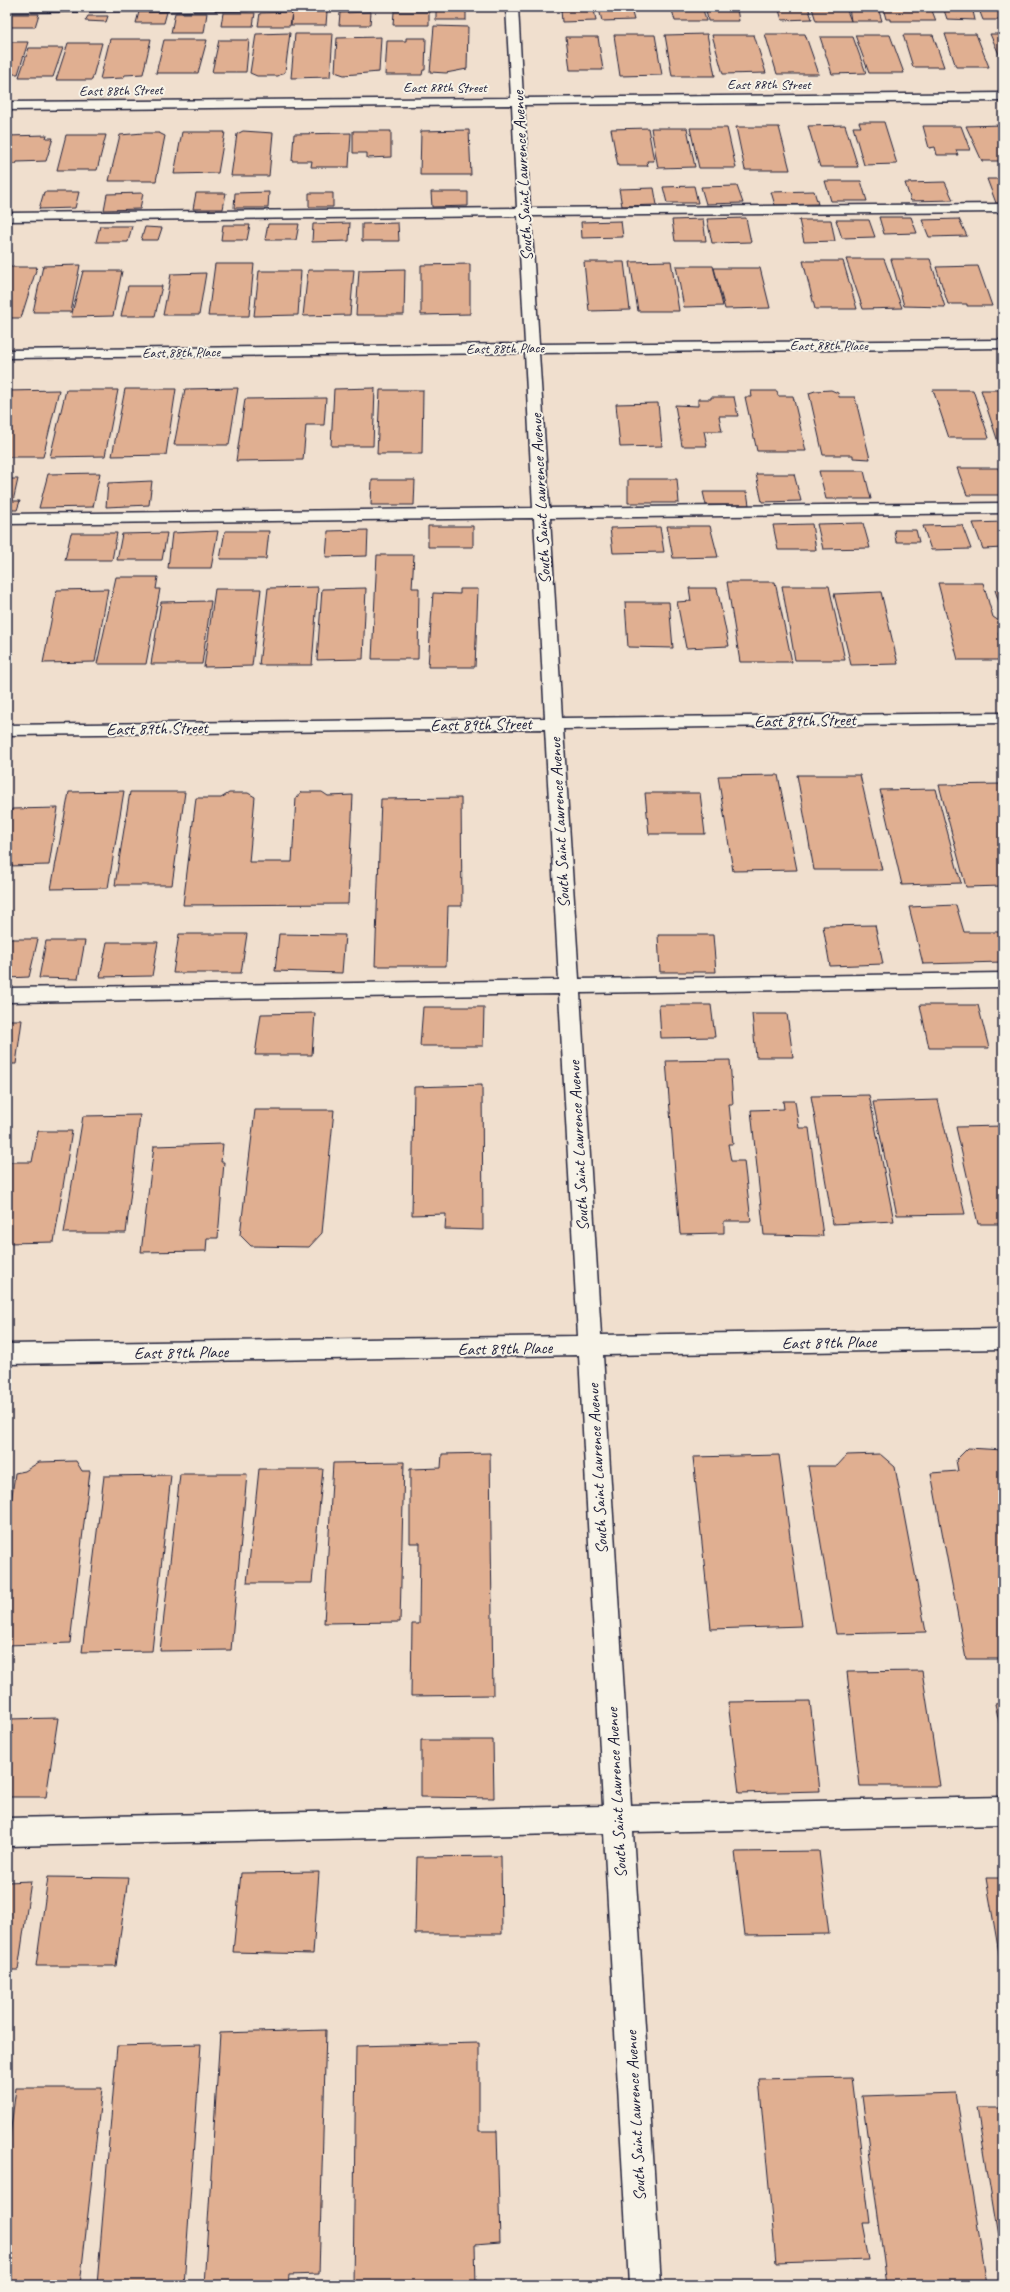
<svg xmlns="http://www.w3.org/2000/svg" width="1010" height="2292" viewBox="0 0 1010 2292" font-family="Caveat,sans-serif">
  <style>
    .building { fill: #e0af91; stroke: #22223b }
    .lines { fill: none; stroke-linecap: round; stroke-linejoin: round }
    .minor-casing { stroke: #22223b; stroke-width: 3 }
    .minor { fill: #f7f3e8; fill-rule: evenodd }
    .labels { text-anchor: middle; stroke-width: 4; stroke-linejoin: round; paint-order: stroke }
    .far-street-label { font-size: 14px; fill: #22223b; stroke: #f7f3e8 }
    .street-label { font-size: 17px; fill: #22223b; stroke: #f7f3e8 }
  </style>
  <rect width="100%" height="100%" fill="#f0dfce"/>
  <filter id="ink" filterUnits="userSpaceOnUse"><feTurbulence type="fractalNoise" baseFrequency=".025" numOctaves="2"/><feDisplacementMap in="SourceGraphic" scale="8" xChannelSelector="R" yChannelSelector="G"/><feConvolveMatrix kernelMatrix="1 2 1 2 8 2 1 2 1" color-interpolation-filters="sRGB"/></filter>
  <g filter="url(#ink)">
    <path class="building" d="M778,7h30l4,12 -30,1z
      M943,7h29l3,13 -28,-1z
      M978,7h25v13h-20z
      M812,8h34l5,13h-35z
      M849,8h29l4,13h-31z
      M883,8h48l5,13h-46v-2h-4z
      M466,9v11h-30v-10z
      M594,9l2,12 -34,1 -1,-12z
      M599,9h32l3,11 -32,1z
      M703,9l3,12h-31l-3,-11z
      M706,9h31l2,12h-31z
      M139,12h28l-3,11h-28z
      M292,12l-2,14h-32l2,-13z
      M292,12h35l-1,13h-35z
      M371,12l-1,13h-31l1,-12z
      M394,12h35v13h-36z
      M175,13h32l-3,20h-33z
      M223,13h32l-2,13h-32z
      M8,14h31l-4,13h-28z
      M88,16h20l-2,6 -21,-1z
      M434,26l34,1 -1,42 -21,4 -16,-1z
      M290,33l-5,39 -7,4h-21l-7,-3 6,-39z
      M295,34h38l-3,43 -39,1z
      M707,34l8,42h-43l-7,-41z
      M765,34h40l14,40h-42z
      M945,34h31l13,33h-33z
      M990,34h13v29z
      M614,35h41l7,40 -42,1z
      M712,35h42l12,38 -43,1z
      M855,35h35l14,38h-35z
      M903,35h30l11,32h-31z
      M381,37l-2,35 -35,3 -9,-3 2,-34z
      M566,37h32l5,33h-33z
      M820,37h33l13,36 -34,1z
      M406,38h20l-1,32h-2l-1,5h-37l2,-34h19z
      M110,39h41l-8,35 -18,1 -2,3 -23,1z
      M164,40h43l-9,33h-42z
      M219,40h30l-3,32h-34z
      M7,42h21l-10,32h-11z
      M68,43h34l-10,37h-36z
      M29,48h34l-10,29h-34z
      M859,122h25l13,42 -33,1 -11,-38h8z
      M845,125l13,42h-38l-12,-41z
      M1002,125l1,37 -3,-1h-18l-16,-35z
      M923,126h38l9,24h-14l2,5h-21l-2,-8 -6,1z
      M736,127h43l11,43h-45z
      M648,128l6,33h-7l1,5h-30l-7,-37z
      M651,128h36l8,39 -37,1z
      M690,128h37l9,40h-37z
      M469,130l2,45h-51l1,-44z
      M243,131l30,2 -4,43h-38l6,-42z
      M353,131h38v26l-24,1v-5h-14z
      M182,132h43l-7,41 -44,1z
      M143,133h16l6,3 -9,45h-47l11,-46z
      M351,133l-2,34h-38l1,-6h-20l2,-27z
      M47,135l-1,3h7l-7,23 -29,1 -1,2h-9v-28z
      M66,135h40l-9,35h-40z
      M987,179h16v24h-7z
      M825,181h36l6,20h-36z
      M945,182l8,18 -42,1 -6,-18z
      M694,186l4,17h-31l-4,-16z
      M737,186l6,17 -37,1 -5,-17z
      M654,188l3,17 -35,1 -3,-17z
      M814,191l4,13 -43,1 -4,-13z
      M44,192h35l-4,16 -36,1z
      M269,192l-1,16h-34l1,-15z
      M431,192h37v14l-36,1z
      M143,193l-3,16 -36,1 3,-16z
      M196,193h30l-3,16h-30z
      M309,193h24v14h-24z
      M879,217h32l6,16 -33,1z
      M746,218l5,24 -39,1 -5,-24z
      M703,219l3,22h-31l-3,-21z
      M959,219l8,17 -38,1 -7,-17z
      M799,220h32l4,21 -31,1z
      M836,220h33l6,17 -33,1z
      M621,221l2,16 -41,1 -1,-16z
      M350,223l-1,18 -37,1 1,-18z
      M398,223l1,18h-37v-17z
      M268,224h31l-3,16h-31z
      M223,225h27l-3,15h-26z
      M100,226h32l-4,16h-32z
      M145,227l17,1 -4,12h-17z
      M846,259h38l18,49 -39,1z
      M891,259h39l15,48 -41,-1z
      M671,261l8,50h-41l-8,-49z
      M803,261h40l14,48h-42z
      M584,262h40l6,48 -41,1z
      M215,264h39l-5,52h-41z
      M470,264v50l-49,1v-50z
      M80,265l-9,47h-38l10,-46z
      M676,266h37l10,40 -39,1z
      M978,266l14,40h-25v-2h-19l-12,-37z
      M7,267h30l-16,51h-14z
      M714,268h46l10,40 -45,1z
      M405,269l-1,46h-48l3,-45z
      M308,270h46l-4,45 -47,1z
      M83,271h39l-9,45 -42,1z
      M259,271h42l-3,44 -44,1z
      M206,273l-7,42h-36l8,-41z
      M128,286h34l-7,30h-34z
      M238,388l-9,57h-55l11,-56z
      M375,388l-2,58h-42l3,-57z
      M125,389h51l-10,66 -54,1z
      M59,390l-16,67h-36v-66z
      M66,390h52l-13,66 -55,1z
      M380,390h43l-1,64h-45z
      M831,390l7,3 1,4h16l15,62 -17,-1v-3h-30l-14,-62 6,-2z
      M933,390h40l16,48h-40z
      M981,390h22v55h-4z
      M751,391h26l1,5h15l13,55h-49l-12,-54h7z
      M711,397h23l4,19h-19l3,15h-18l3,15h-25l-7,-41 23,1v-7h13z
      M326,398l-2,27h-18l-3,35 -67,1 9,-62z
      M658,403l4,43 -42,1 -4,-43z
      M957,468h41l5,11v16h-36z
      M819,471h45l7,28h-45z
      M100,473l-7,34 -54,1 9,-34z
      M756,474h38l7,27 -39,1z
      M7,479h11l-5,22h7l-3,9h-10z
      M628,479h49l2,24h-51z
      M372,480h43l-1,25h-43z
      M152,481l-3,24 -43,2 2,-24z
      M703,492h44l2,13h-43z
      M1003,522v26l-20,1 -10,-26z
      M863,523l7,25 -47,1 -6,-25z
      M812,524l4,26h-38l-5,-25z
      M962,525l9,24 -40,1 -8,-24z
      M428,526h45v21h-45z
      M667,526h43l8,31 -45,1z
      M660,527l4,25 -51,1 -3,-25z
      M368,530l-1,26 -41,1 2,-26z
      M894,530h22l3,12h-23z
      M218,531l-7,37h-43l4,-35z
      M225,531h44l-3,28h-46z
      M71,533h46l-5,27h-47z
      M167,533l-5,27h-45l5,-26z
      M377,555h37l-2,33h7l-1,71h-46z
      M116,577h42l-2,12h4l-14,75h-49z
      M727,582h48l17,80h-52z
      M938,583h45l10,34 6,4 3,7 -4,5 5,17v10h-45z
      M782,586h47l16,74h-50z
      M318,587l-6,78h-53l9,-77z
      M366,588l-3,71 -46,1 5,-71z
      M689,588h28l12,58 -43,2 -9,-46 14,-1z
      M108,589l-13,73 -52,1 14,-73z
      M215,589h46l-9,77 -48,1z
      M460,589h18l-3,78h-47l5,-74 27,1z
      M995,590h8v24z
      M881,592l17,72 -47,1 -17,-71z
      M211,601l-9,63h-51l10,-62z
      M625,602h44l4,46 -45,-1z
      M778,775l19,95 -64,1 -15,-95z
      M797,775h63l22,95h-68z
      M1002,784l1,102 -37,1 -27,-102z
      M936,789l25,94 -59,2 -22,-95z
      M124,791l-16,97 -57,1 18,-97z
      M130,792h55l-13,93h-57z
      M301,792h21l6,4 25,-1 -5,109 -165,1 13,-107h25l8,-5h19l7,4 -6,65h43l4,-64z
      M645,793h55l5,41h-56z
      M461,798l1,108h-14l-2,60h-71l6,-167z
      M58,808l-9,57 -42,1v-30l5,-27z
      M956,905l8,27h39v30l-80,2 -14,-57z
      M875,925l8,39 -53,2 -7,-40z
      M179,934h68l-6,39h-68z
      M279,934l66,1 -3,38 -67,-2z
      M658,935h55l3,37h-56z
      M7,939h31l-9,38 -22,1z
      M46,941h39l-7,38 -39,-1z
      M107,942h51l-6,34 -52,1z
      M659,1005h52l4,32 -54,1z
      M920,1005h58l11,43h-60z
      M423,1007h61l-1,39h-63z
      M315,1013l-3,42h-57l6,-41z
      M752,1014h35l6,43h-37z
      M7,1020h15l-6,44h-9z
      M730,1060l3,44h-4l4,40h-5l3,17h13l7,60h-27v12l-44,1 -14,-173z
      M482,1085l1,145 -38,-1 1,-15 -34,1 2,-128z
      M869,1095l25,126 -61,3 -22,-128z
      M938,1100l27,114 -68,1 -24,-113z
      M783,1101h12l4,27h10l14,108 -59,-1 -13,-125 33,-1z
      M255,1110h79l-12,123 -13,14 -58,-1 -11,-11z
      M140,1115l-14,118h-62l19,-117z
      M1003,1126v98h-25l-22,-97z
      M38,1131h34l-18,111 -47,1v-81h25z
      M223,1144l-2,18h3l-6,76h-11l-1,13 -65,1 13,-106z
      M968,1448l35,2v209h-37l-35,-186 27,-2 -2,-11z
      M490,1453l3,242 -82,1 1,-72h7l1,-81h-10v-74l31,-1 1,-14z
      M880,1454l15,13 31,165 -90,2 -28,-168h29l10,-11z
      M779,1455l23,171 -91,3 -18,-172z
      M76,1461l6,10h8l-20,172 -63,2v-111l8,-61 10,-2 14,-9z
      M404,1462l-4,160 -76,1 9,-160z
      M259,1469h64l-11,114h-65z
      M180,1474h67l-16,176 -71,1z
      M171,1475l-19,176 -70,1 22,-176z
      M922,1671l18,115h-80l-13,-114z
      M810,1701l10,90 -81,2 -11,-91z
      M1003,1703v36l-8,-35z
      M58,1718l-12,79h-39v-78z
      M421,1740h72l1,58 -73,-1z
      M819,1851l10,83 -84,1 -10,-83z
      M501,1856l1,78h-87l2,-77z
      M319,1872l-6,82 -80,-2 8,-79z
      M48,1877l80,1 -12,88h-80z
      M986,1878h17v81h-3z
      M31,1881l-13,89h-11v-88z
      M326,2030l-7,244 -30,1 -1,10h-84l16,-252z
      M479,2043v88h18l3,112 -25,2 1,40h-123l3,-239z
      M201,2044l-17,241h-87l20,-239z
      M852,2077l18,146h-8l7,37 -93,3 -17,-184z
      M16,2088h86l-22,197h-73v-125z
      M956,2093l31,192h-100l-25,-189z
      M977,2108h26v159z"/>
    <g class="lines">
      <g class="minor-casing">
        <path id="minor" d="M7,7h247l-6,3 -241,2z
          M506,7h12l5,91 480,-5v8l-479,4 6,103 473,-4v8l-472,4 8,128 464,-4v8l-464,5 10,155 454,-5v10l-453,5 12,200 441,-5v10l-440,6 16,250 424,-6v14l-423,6 21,342 402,-6v20l-400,6 28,450 372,-8v28l-370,7 28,453h-32l-25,-452 -597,13v-28l596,-12 -24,-451 -572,9v-20l571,-8 -19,-342 -552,8v-14l552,-8 -14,-251 -538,6v-10l538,-7 -11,-200 -527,6v-10l526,-6 -8,-155 -518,5v-8l518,-6 -7,-128 -511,5v-8l510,-5 -5,-103 -505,5v-8l504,-4z"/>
      </g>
      <use href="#minor" class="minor"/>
    </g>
  </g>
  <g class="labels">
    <g class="far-street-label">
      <text x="769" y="89">East 88th Street</text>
      <text x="445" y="92">East 88th Street</text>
      <text transform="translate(121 90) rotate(-1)" y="5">East 88th Street</text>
      <text x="829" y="350">East 88th Place</text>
      <text transform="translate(505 348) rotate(-1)" y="5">East 88th Place</text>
      <text transform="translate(181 352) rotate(-1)" y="5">East 88th Place</text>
    </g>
    <g class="street-label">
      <text transform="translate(522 176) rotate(-93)" y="6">South Saint Lawrence Avenue</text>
      <text transform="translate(540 499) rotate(-93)" y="6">South Saint Lawrence Avenue</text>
      <text transform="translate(805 720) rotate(-1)" y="6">East 89th Street</text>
      <text transform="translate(481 724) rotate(-1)" y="6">East 89th Street</text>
      <text transform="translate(157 728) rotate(-1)" y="6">East 89th Street</text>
      <text transform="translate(559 823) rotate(-93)" y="6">South Saint Lawrence Avenue</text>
      <text transform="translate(578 1146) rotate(-93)" y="6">South Saint Lawrence Avenue</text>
      <text transform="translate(829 1342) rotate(-1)" y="6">East 89th Place</text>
      <text transform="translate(505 1348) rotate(-1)" y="6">East 89th Place</text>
      <text transform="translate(181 1352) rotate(-1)" y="6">East 89th Place</text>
      <text transform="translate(597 1469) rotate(-93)" y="6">South Saint Lawrence Avenue</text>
      <text transform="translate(616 1793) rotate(-93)" y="6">South Saint Lawrence Avenue</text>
      <text transform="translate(635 2116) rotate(-93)" y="6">South Saint Lawrence Avenue</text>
    </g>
  </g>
  <rect width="1010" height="2292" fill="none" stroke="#f7f3e8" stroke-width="24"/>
  <rect x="12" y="12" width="986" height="2268" fill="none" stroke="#22223b" stroke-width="1.5" filter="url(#ink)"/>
</svg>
